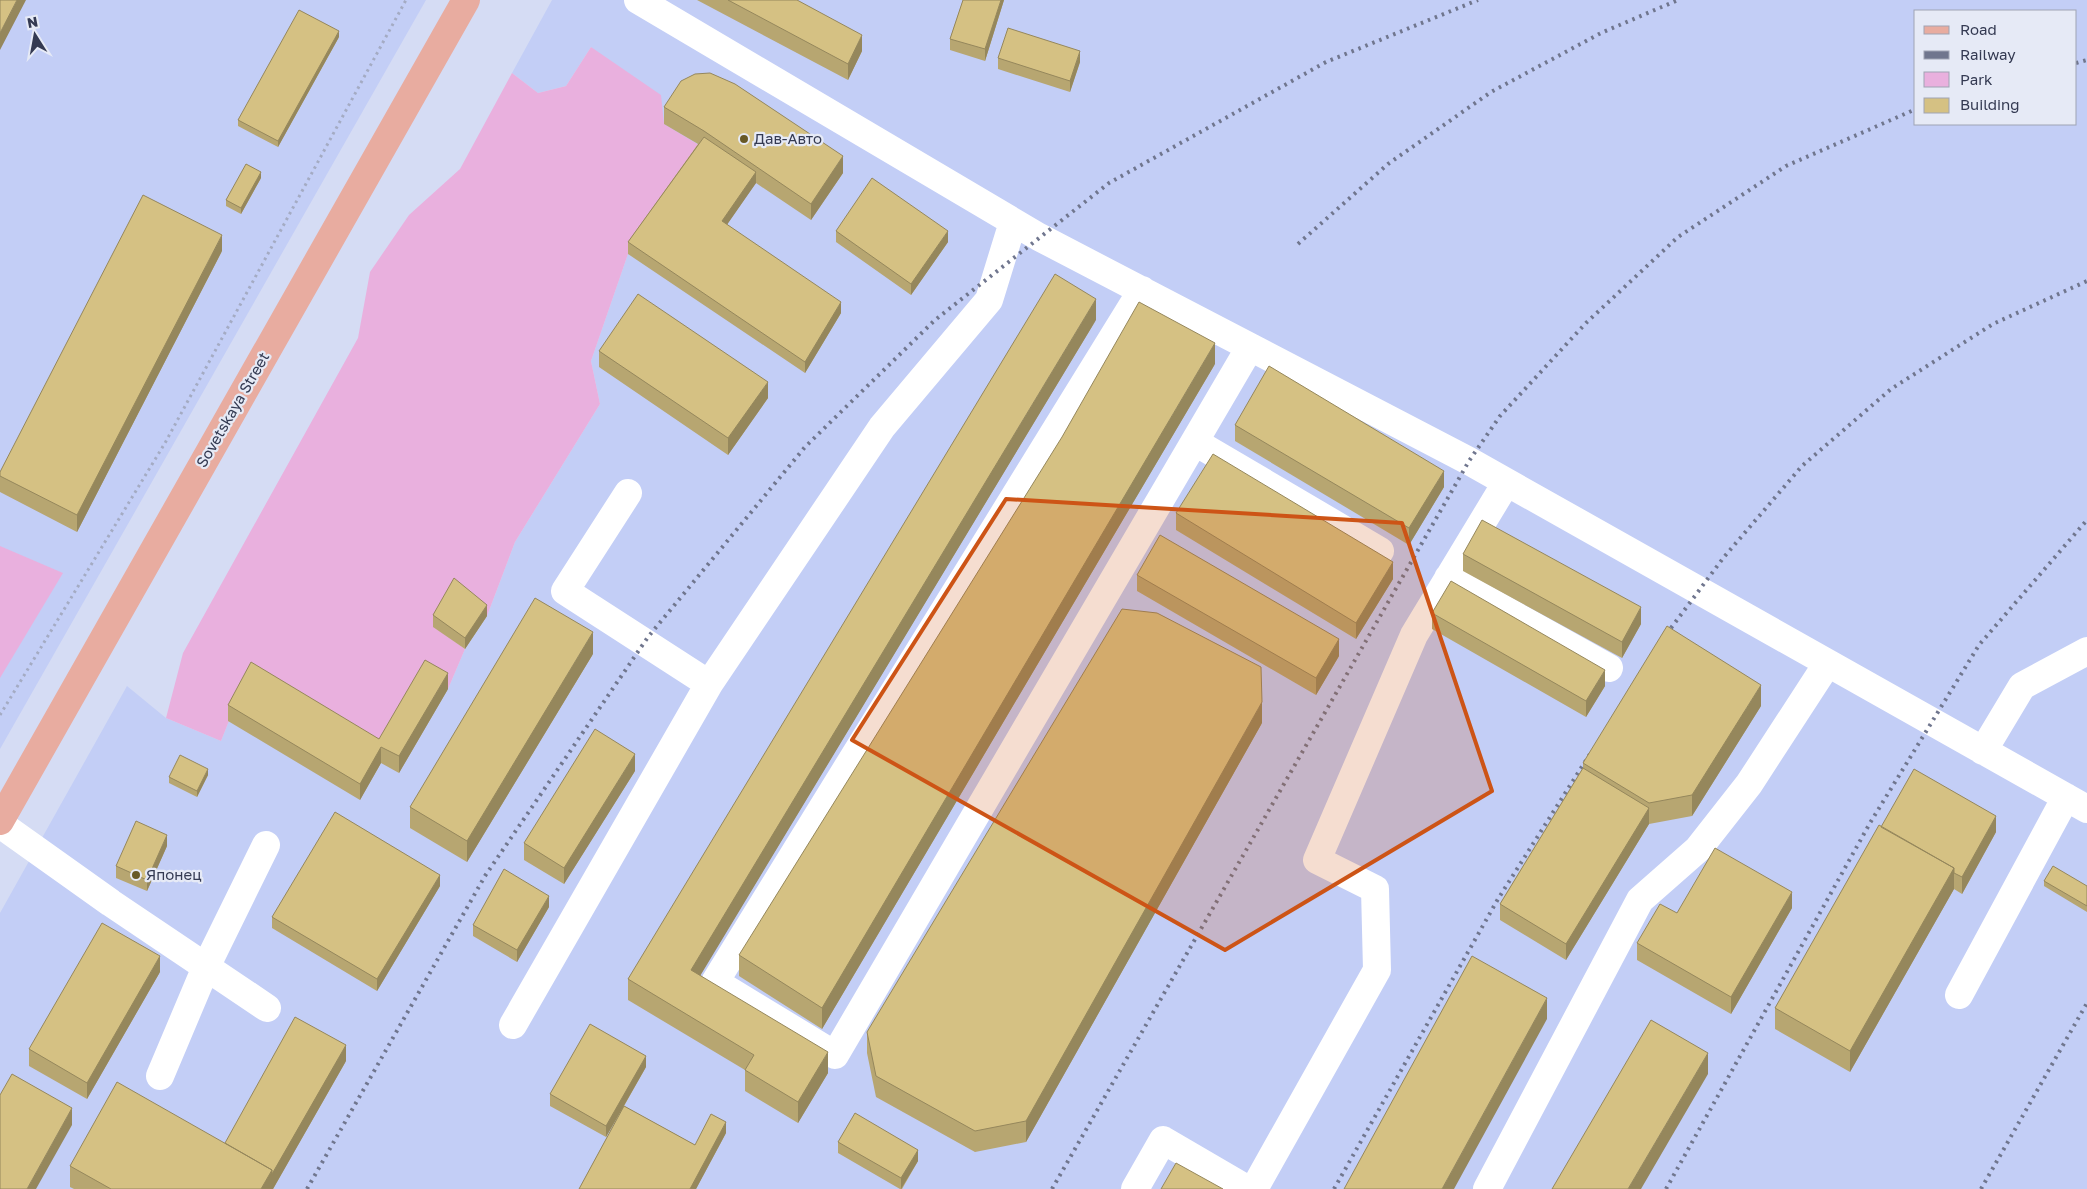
<svg xmlns="http://www.w3.org/2000/svg" width="2087" height="1189" viewBox="0 0 2087 1189" font-family="'Golos Text',sans-serif">
  <style>
    .built { fill: #c3cef6; fill-rule: evenodd }
    .green { fill: #e9b0de }
    .lines { fill: none; stroke-linecap: round; stroke-linejoin: round }
    .path { stroke: #a4abc3; stroke-width: 3; stroke-dasharray: 2.5 4; stroke-linecap: butt }
    .minor { stroke: #fff; stroke-width: 28 }
    .major { stroke: #e8aca0; stroke-width: 28 }
    .rail { stroke: #70768e; stroke-width: 4; stroke-dasharray: 2.5 5; stroke-linecap: butt }
    .wall { fill: #b7a671 }
    .shaded-wall { fill: #95875c }
    .building { fill: #d5c183; stroke: #95875c }
    .marked { fill: #cd5416; fill-opacity: 0.2; stroke: #cd5416; stroke-width: 4; stroke-linejoin: round }
    .poi-dot { fill: #685926; stroke: #e6eaf6; stroke-width: 2 }
    .labels { text-anchor: middle; stroke-width: 4.5; stroke-linejoin: round; paint-order: stroke }
    .poi-label { font-size: 15px; fill: #343a52; stroke: #e6eaf6; text-anchor: start }
    .street-label { font-size: 15px; fill: #343a52; stroke: #e6eaf6 }
  </style>
  <rect width="100%" height="100%" fill="#d5dcf4"/>
  <path class="built" d="M0,0h426l-426,749z
    M552,0h1535v1189h-2087v-276l127,-227 39,32 55,23 8,-20 219,-32 17,-40 22,-33 28,-74 85,-138 -9,-43 37,-107 36,-130 -73,-77 -25,39 -28,7 -26,-20zM1916,11h160v113h-160z"/>
  <path class="green" d="M591,47l70,48 3,29 40,24 -76,106 -37,107 9,43 -85,138 -28,74 -33,-26 -21,36 32,23 -17,40 -69,66 -150,-34 -8,20 -55,-23 17,-65 175,-315 12,-66 39,-57 51,-46 52,-96 26,20 28,-7z
    M0,546l63,27 -63,105z"/>
  <g class="lines">
    <path class="path" d="M0,715l165,-272 241,-443"/>
    <path class="minor" d="M638,0l401,237 430,224 618,348
      M1142,290l-427,692 120,73 415,-708
      M1195,442l185,109
      M628,493l-63,98 144,93 173,-257 107,-127 24,-78
      M1448,578l161,90
      M1983,751l39,-65 65,-35
      M0,824l111,79 156,105
      M1959,995l107,-198
      M513,1025l196,-341
      M160,1076l46,-109 60,-122
      M1135,1189l28,-49 84,49
      M1254,1189l123,-219 -2,-81 -58,-29 97,-225 92,-152
      M1487,1189l153,-289 58,-51 51,-65 78,-120"/>
    <path class="major" d="M0,821l466,-821"/>
    <path class="rail" d="M2076,63l11,-3
      M1298,244l90,-80 103,-72 110,-59 77,-33
      M1662,640l62,-83 78,-91 89,-77 102,-65 94,-43
      M307,1189l178,-313 163,-239 157,-190 130,-127 174,-137 217,-121 152,-62
      M1052,1189l417,-728 31,-45 86,-93 92,-86 108,-71 130,-57
      M1334,1189l164,-290 92,-145
      M1666,1189l204,-366 109,-178 108,-125
      M1981,1189l106,-186"/>
  </g>
  <path class="wall" d="M697,0h100l65,51 -14,29z
    M963,0h41l-19,61 -35,-11v-11z
    M339,37l-61,110 -40,-21v-6z
    M998,58l82,4 -10,30 -72,-23z
    M664,107l179,66 -32,47 -55,-37 -29,41 114,89 -36,60 -177,-119v-12l70,-98 -34,-20z
    M261,178l-20,36 -15,-8v-6z
    M836,231l112,11 -37,53 -75,-53z
    M222,251l-145,281 -77,-40v-20z
    M1096,320l-396,655 128,98 -30,50 -53,-32v-21l-117,-70v-21z
    M599,351l169,47 -40,57 -129,-88z
    M1215,364l-393,665 -83,-53v-21z
    M1235,425l209,62 -35,58 -174,-104z
    M1176,513l217,66 -37,60 -180,-109z
    M1463,554l178,70 -19,34 -159,-87z
    M1137,575l202,81 -23,39 -179,-104z
    M1432,613l173,73 -19,31 -154,-88z
    M433,615l54,1 -22,33 -32,-22z
    M593,654l-126,208 -57,-34v-21z
    M448,689l-49,84 -18,-10 -21,37 -132,-79v-16l151,34z
    M1761,706l-69,110 -43,8 -83,136 -66,-40v-16l83,-136v-5z
    M1262,723l-236,419 -51,10 -99,-55 -9,-44v-21z
    M635,771l-71,113 -40,-24v-17z
    M208,775l-11,22 -28,-14v-6z
    M1881,827l115,5 -34,62 -8,-5 -104,183 -75,-43v-21z
    M167,846l-20,45 -31,-13v-12z
    M2044,881l43,5v26l-43,-26z
    M440,886l-63,105 -105,-63v-11z
    M549,907l-32,55 -44,-26v-11z
    M1792,908l-61,106 -94,-54v-17l40,-30z
    M160,972l-73,127 -58,-33v-17z
    M346,1061l-73,128h-199l-4,-2v-21l155,-23z
    M646,1067l-22,39 71,39 31,-12 -30,56h-117l45,-83 -18,31 -56,-31v-12z
    M838,1142l80,19 -16,28h-2l-62,-36z"/>
  <path class="shaded-wall" d="M17,0h9l-26,50v-17z
    M1001,0h3l-19,61v-12z
    M339,31v6l-61,110v-6z
    M862,35v16l-14,29v-16z
    M1080,51v11l-10,30v-11z
    M843,156v17l-32,47v-16z
    M261,172v6l-20,36v-6z
    M756,172v11l-34,49v-11z
    M948,231v11l-37,53v-11z
    M222,235v16l-145,281v-17z
    M1096,299v21l-405,671v-21z
    M841,302v11l-36,60v-11z
    M1215,343v21l-393,665v-21z
    M768,382v16l-40,57v-17z
    M1444,471v16l-35,58v-17z
    M1393,562v17l-37,60v-16z
    M487,605v11l-22,33v-11z
    M1641,607v17l-19,34v-16z
    M593,632v22l-126,208v-21z
    M1339,639v17l-23,39v-17z
    M1605,670v16l-19,31v-16z
    M448,673v16l-49,84v-17z
    M1761,685v21l-69,110v-21z
    M1262,702v21l-236,419v-21z
    M381,747v16l-21,37v-16z
    M635,754v17l-71,113v-16z
    M208,769v6l-11,22v-6z
    M1649,808v16l-83,136v-16z
    M1996,816v16l-34,62v-17z
    M167,835v11l-20,45v-11z
    M1954,868v21l-104,183v-21z
    M440,875v11l-63,105v-12z
    M1792,892v16l-61,106v-17z
    M549,896v11l-32,55v-12z
    M160,956v16l-73,127v-16z
    M1547,998v21l-93,170h-12z
    M346,1045v16l-73,128h-12z
    M828,1052v21l-30,50v-21z
    M1708,1053v21l-67,115h-13z
    M646,1056v11l-40,70v-11z
    M72,1108v17l-36,64h-9z
    M726,1122v11l-30,56h-6z
    M918,1150v11l-17,28v-11z"/>
  <path class="building" d="M0,0h17l-17,33z
    M728,0h69l65,35 -14,29z
    M963,0h38l-16,49 -35,-10z
    M299,10l40,21 -61,110 -40,-21z
    M1008,28l72,23 -10,30 -72,-23z
    M710,73l25,11 108,72 -32,48 -107,-73 -40,-24 17,-26 14,-7z
    M704,137l52,35 -34,49 119,81 -36,60 -177,-120z
    M246,164l15,8 -20,36 -15,-8z
    M872,178l76,53 -37,53 -75,-53z
    M143,195l79,40 -145,280 -77,-39v-4z
    M1055,274l41,25 -405,671 137,82 -30,50 -53,-32 9,-15 -126,-76z
    M638,294l130,88 -40,56 -129,-87z
    M1139,302l76,41 -393,665 -83,-53 323,-518z
    M1269,366l175,105 -35,57 -174,-103z
    M1213,454l180,108 -37,61 -180,-110z
    M1482,520l159,87 -19,35 -159,-88z
    M1160,535l179,104 -23,39 -179,-103z
    M454,578l33,27 -22,33 -32,-23z
    M1451,581l154,89 -19,31 -154,-88z
    M535,598l58,34 -126,209 -57,-34z
    M1122,609l35,4 104,54 1,35 -236,419 -51,10 -99,-55 -9,-44z
    M1667,626l94,59 -69,110 -43,8 -66,-40z
    M425,660l23,13 -49,83 -18,-9 -21,37 -132,-79 23,-43 128,77z
    M595,729l40,25 -71,114 -40,-25z
    M180,755l28,14 -11,22 -28,-14z
    M1583,768l66,40 -83,136 -66,-40z
    M1914,769l82,47 -34,61 -8,-4v-5l-73,-41z
    M335,812l105,63 -63,104 -105,-62z
    M136,821l31,14 -20,45 -31,-14z
    M1879,825l75,43 -104,183 -75,-43z
    M1715,848l77,44 -61,105 -94,-54 23,-39 17,9z
    M2053,866l34,20v20l-43,-25z
    M504,869l45,27 -32,54 -44,-25z
    M102,923l58,33 -73,127 -58,-34z
    M1472,956l75,42 -105,191h-98z
    M295,1017l51,28 -74,129v-4l-47,-27z
    M1651,1020l57,33 -80,136h-76z
    M590,1024l56,32 -40,70 -56,-32z
    M12,1074l60,34 -45,81h-27v-94z
    M117,1082l155,88 -11,19h-150l-41,-23z
    M624,1106l71,39 16,-31 15,8 -36,67h-111z
    M855,1113l63,37 -17,28 -63,-36z
    M1176,1163l47,26h-62z"/>
  <path class="marked" d="M1006,499l396,24 90,268 -267,159 -373,-210z"/>
  <g class="poi-dot">
    <circle cx="744" cy="139" r="5"/>
    <circle cx="136" cy="875" r="5"/>
  </g>
  <g class="labels">
    <g class="poi-label">
      <text x="754" y="144">Дав-Авто</text>
      <text x="146" y="880">Японец</text>
    </g>
    <g class="street-label">
      <text transform="translate(233 410) rotate(-60)" y="5">Sovetskaya Street</text>
    </g>
  </g>
  <rect x="1914" y="10" width="162" height="115" fill="#e6eaf6" stroke="#9fa4b4"/>
  <rect x="1924" y="26" width="25" height="8" fill="#e8aca0" stroke="#9fa4b4"/>
  <text x="1960" y="35" font-size="15" fill="#343a52">Road</text>
  <rect x="1924" y="51" width="25" height="8" fill="#70768e" stroke="#9fa4b4"/>
  <text x="1960" y="60" font-size="15" fill="#343a52">Railway</text>
  <rect x="1924" y="72" width="25" height="15" fill="#e9b0de" stroke="#9fa4b4"/>
  <text x="1960" y="85" font-size="15" fill="#343a52">Park</text>
  <rect x="1924" y="98" width="25" height="15" fill="#d5c183" stroke="#9fa4b4"/>
  <text x="1960" y="110" font-size="15" fill="#343a52">Building</text>
  <g transform="translate(35 35) rotate(349)" stroke="#e6eaf6" stroke-width="4" paint-order="stroke">
  <path d="M0-4L9 19L0 12L-9 19Z" fill="#343a52"/>
  <text y="-8" font-size="14" font-weight="bold" text-anchor="middle" fill="#343a52">N</text>
  </g>
</svg>
